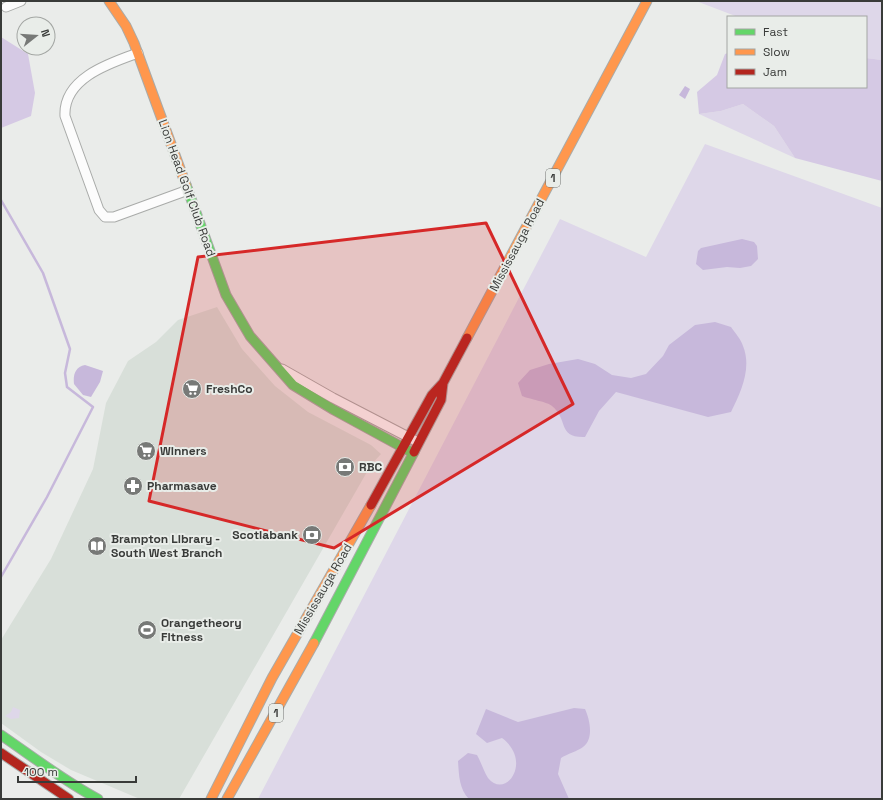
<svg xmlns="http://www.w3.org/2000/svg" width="883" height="800" viewBox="0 0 883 800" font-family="'Space Grotesk',sans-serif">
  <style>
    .built { fill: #d8dfd9 }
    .green { fill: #ded7e9 }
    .forest { fill: #d5c9e4 }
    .water { fill: #c7b8db }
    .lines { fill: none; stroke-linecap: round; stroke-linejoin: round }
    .stream { stroke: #c7b8db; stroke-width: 2.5 }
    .street-casing { stroke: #a9aba9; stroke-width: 11 }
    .fast-casing { stroke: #a9aba9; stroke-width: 11 }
    .slow-casing { stroke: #a9aba9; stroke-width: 11 }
    .jam-casing { stroke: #a9aba9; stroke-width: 11 }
    .street { stroke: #fcfcfc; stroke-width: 9 }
    .fast { stroke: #63d668; stroke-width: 9 }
    .slow { stroke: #ff974d; stroke-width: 9 }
    .jam { stroke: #b3261e; stroke-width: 9 }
    .marked { fill: #d62828; fill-opacity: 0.2; stroke: #d62828; stroke-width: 3; stroke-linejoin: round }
    .labels { text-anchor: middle; stroke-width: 4; stroke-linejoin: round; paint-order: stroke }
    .shield { fill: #e9ede9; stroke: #6e706e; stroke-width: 1 }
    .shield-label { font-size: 11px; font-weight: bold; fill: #393b39 }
    .street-label { font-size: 12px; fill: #393b39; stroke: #e9ede9 }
    .poi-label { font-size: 12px; font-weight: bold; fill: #393b39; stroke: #e9ede9; text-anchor: start }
  </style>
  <rect width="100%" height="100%" fill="#eaecea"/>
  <path class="built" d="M217,307l25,42 33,37 33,26 63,33 10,9 -10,11 -192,334h-39l-69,-29 -30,-18 -40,-29v-83l50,-81 42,-90 13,-66 22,-42 28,-19 22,-22z"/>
  <path class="green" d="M696,1h186v59l-16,-2v-41h-128z
    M743,104l31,22 21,32 -96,-44 22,-3z
    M705,144l177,64v591h-624l302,-580 86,38z
    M13,707l7,3 -1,8 -8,1 -6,-3 6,-4z"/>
  <path class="forest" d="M1,37l27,17 7,39 -4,23 -30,12z
    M728,53v34h138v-29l16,2v121l-87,-23 -21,-32 -31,-22 -22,7 -22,3 -2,-22 20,-17 8,-21z"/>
  <path class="water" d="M685,86l5,3 -5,10 -6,-4z
    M742,239l12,3 3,4 1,13 -7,7 -11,2 -13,-1 -24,3 -7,-6 2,-13 3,-3z
    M715,322l16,5c4,6 10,12 12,19 9,22 -2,46 -12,66l-23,5 -92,-25 -17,19 -14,26c-28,1 -16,-17 -33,-31 -4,-4 -23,-7 -30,-10l-4,-13 12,-13 19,-6 29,-5 17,5 17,11 19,3 15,-4 17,-18 6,-11 26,-20z
    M85,365l18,6 -3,11 -9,15 -8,-2 -9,-11c-1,-9 1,-17 11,-19z
    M574,708l11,1c5,11 9,30 -2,38 -5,4 -16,7 -22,11l-3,16 11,25h-100c-10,-10 -10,-24 -11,-38l10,-8 9,2c4,7 7,17 11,23 18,22 45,-17 14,-40l-15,5 -11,-9 10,-25 32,13z"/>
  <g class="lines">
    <path class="stream" d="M1,200l42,73 27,76 -5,24 2,14 26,20 -46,90 -46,80"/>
    <g class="street-casing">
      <path id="street" d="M6,7l15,-6
        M138,53c-28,10 -75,25 -73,63l34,94 6,7h9l74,-27
        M282,369l51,29 81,42"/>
    </g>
    <g class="fast-casing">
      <path id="fast" d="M186,185l40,110 24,41 43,49 41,25 79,43
        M314,643l100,-191
        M1,735c32,22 63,46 97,64"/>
    </g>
    <g class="slow-casing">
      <path id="slow" d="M109,1l17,25 8,17 52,142
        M467,338l180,-337
        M211,799l61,-121 99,-173
        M227,799l87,-156"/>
    </g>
    <g class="jam-casing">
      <path id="jam" d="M414,452l27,-52 2,-17
        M371,505l61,-110 11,-12 24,-45
        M1,753l68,46"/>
    </g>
    <use href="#street" class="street"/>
    <use href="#fast" class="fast"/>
    <use href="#slow" class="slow"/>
    <use href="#jam" class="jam"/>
  </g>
  <path class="marked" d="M486,223l87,181 -239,144 -185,-47 49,-244z"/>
  <defs>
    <g id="supermarket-disc" transform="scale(1)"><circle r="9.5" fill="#777977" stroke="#e9ede9"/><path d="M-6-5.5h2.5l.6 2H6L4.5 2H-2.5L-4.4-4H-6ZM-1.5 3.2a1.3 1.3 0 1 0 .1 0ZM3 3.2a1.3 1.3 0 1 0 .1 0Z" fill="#fff"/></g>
    <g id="bank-disc" transform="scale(1)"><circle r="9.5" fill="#777977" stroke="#e9ede9"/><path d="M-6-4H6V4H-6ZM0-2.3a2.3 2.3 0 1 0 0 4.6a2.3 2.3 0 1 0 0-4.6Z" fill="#fff"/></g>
    <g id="pharmacy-disc" transform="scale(1)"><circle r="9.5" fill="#777977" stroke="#e9ede9"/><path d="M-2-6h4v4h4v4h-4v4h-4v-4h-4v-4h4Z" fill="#fff"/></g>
    <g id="library-disc" transform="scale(1)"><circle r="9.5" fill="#777977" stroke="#e9ede9"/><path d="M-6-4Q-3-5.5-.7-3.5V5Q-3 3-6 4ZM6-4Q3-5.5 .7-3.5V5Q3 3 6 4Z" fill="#fff"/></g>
    <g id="stadium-disc" transform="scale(1)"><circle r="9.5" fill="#777977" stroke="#e9ede9"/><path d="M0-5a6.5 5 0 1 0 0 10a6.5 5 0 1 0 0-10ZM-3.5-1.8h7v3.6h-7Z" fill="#fff"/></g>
  </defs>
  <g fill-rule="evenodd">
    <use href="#supermarket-disc" x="192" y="389"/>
    <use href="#supermarket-disc" x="146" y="451"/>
    <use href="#bank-disc" x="345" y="467"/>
    <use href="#pharmacy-disc" x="133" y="486"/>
    <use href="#bank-disc" x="312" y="535"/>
    <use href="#library-disc" x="97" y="546"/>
    <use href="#stadium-disc" x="147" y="630"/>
  </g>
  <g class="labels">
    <g class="shield">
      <rect x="546" y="169" width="14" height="18" rx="3"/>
      <rect x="269" y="704" width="14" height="18" rx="3"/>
    </g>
    <g class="shield-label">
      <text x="553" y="182">1</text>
      <text x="276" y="717">1</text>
    </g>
    <g class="street-label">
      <text transform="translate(187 188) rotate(70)" y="4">Lion Head Golf Club Road</text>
      <text transform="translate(517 245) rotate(-62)" y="4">Mississauga Road</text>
      <text transform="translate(323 589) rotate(-60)" y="4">Mississauga Road</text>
    </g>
    <g class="poi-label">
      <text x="206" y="393">FreshCo</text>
      <text x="160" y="455">Winners</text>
      <text x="359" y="471">RBC</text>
      <text x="147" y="490">Pharmasave</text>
      <text x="298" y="539" text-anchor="end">Scotiabank</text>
      <text x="111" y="543">Brampton Library -<tspan x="111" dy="14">South West Branch</tspan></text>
      <text x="161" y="627">Orangetheory<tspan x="161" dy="14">Fitness</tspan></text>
    </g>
  </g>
  <rect width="883" height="800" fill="none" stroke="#393b39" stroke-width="4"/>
  <rect x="727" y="16" width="140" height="72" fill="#e9ede9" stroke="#a3a6a3"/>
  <rect x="735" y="29" width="20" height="6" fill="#63d668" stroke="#a3a6a3"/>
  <text x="763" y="36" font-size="12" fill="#393b39">Fast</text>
  <rect x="735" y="49" width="20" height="6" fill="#ff974d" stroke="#a3a6a3"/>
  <text x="763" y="56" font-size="12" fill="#393b39">Slow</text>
  <rect x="735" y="69" width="20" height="6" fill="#b3261e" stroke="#a3a6a3"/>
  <text x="763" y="76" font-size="12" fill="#393b39">Jam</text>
  <g transform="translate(36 36) rotate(73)"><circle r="19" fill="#e9ede9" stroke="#a3a6a3"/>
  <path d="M0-3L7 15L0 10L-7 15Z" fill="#777977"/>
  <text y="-6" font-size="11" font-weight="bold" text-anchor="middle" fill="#393b39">N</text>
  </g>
  <path d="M18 776v6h118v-6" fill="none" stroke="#393b39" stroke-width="2"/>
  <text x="24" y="776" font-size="12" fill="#393b39" stroke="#e9ede9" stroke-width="3" paint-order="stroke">100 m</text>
</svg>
